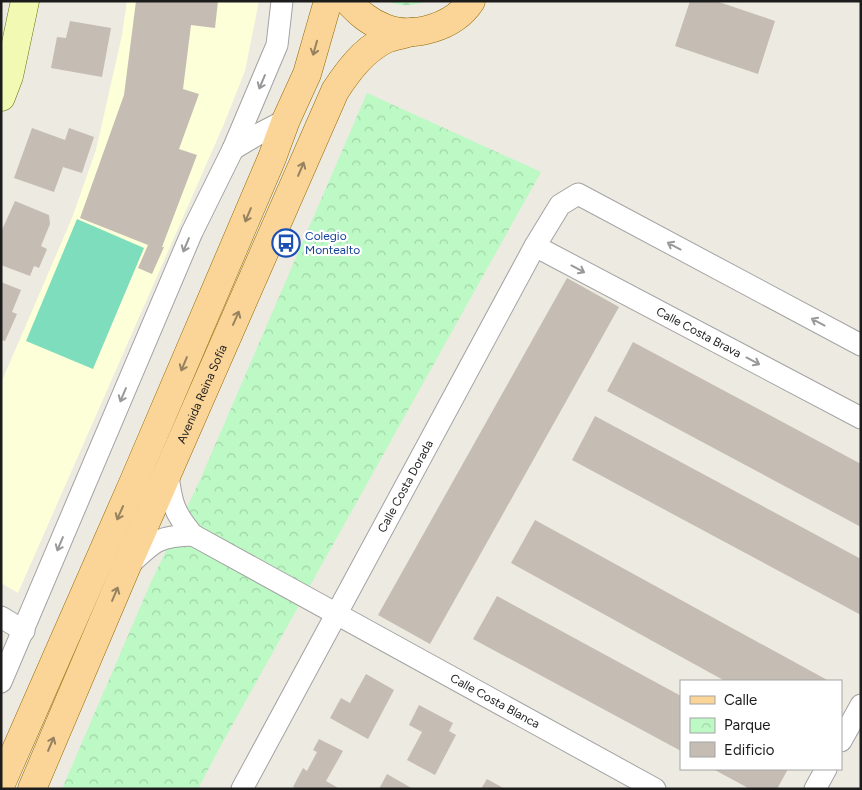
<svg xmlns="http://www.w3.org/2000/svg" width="862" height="790" viewBox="0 0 862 790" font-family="Figtree,sans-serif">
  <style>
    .education { fill: #fdffd8 }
    .park { fill: url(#park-crowns) }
    .pitch { fill: #7eddbd }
    .building { fill: #c5bcb4 }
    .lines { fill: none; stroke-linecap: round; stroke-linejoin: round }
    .street-casing { stroke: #a3a3a3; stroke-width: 23 }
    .secondary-casing { stroke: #607005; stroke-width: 29 }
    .primary-casing { stroke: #936900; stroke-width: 29 }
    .street { stroke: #fff; stroke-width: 21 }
    .secondary { stroke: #f2f9b3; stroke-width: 28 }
    .primary { stroke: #fbd598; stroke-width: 28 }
    .oneway { stroke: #978260 }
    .oneway2 { stroke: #999 }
    .labels { text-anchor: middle; stroke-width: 4.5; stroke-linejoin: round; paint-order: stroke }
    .transit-label { font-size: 12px; fill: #164399; stroke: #fff; text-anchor: start }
    .street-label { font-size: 12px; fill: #1c1c1c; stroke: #fff }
  </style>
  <defs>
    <pattern id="park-crowns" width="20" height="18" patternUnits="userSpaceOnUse" patternTransform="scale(1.25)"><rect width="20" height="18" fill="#bcf9c4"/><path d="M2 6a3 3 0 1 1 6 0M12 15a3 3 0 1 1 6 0" fill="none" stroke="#a1d5a8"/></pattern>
  </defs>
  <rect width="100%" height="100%" fill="#edeae1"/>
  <path class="education" d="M127,1h132l-14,70 -21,53 -206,469 -17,-10v-200l71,-165 24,-68 26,-115z"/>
  <path class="park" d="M387,1h40c-12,5 -27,6 -40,0z
    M367,93l174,79 -321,575 -22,42h-136l89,-207 49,-102z"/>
  <path class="pitch" d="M77,219l67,29 -51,121 -67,-28z"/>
  <path class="building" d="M136,1h82l-3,27 -24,-3 -8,64 16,5 -20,55 18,6 -35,92h2l-12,27 -14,-6 10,-23 -68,-27 44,-123z
    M690,1h26l59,20 -17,53 -83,-28z
    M70,21l41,7 -9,49 -51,-9 6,-31 9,1z
    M32,128l33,12 4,-12 25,9 -12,36 -19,-6 -9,25 -40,-14z
    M15,201l34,14 1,9 -9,22 6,3 -8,19 -5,-2 -4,10 -29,-11v-33z
    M567,278l52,29 -189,337 -52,-29z
    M1,282l20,8 -9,22 5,2 -12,27 -4,-1z
    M633,342l228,122v63l-254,-136z
    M595,416l266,143v56l-289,-155z
    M535,520l294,161h-104l-214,-118z
    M497,596l184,100v55l-208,-112z
    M366,674l28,16 -26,49 -38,-21 11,-20 9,5z
    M419,705l34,18 -4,8 7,4 -21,40 -28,-15 15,-28 -13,-7z
    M319,739l24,12 -17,30 14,8h-44l-3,-2 10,-19 4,3 10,-19 -4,-2z
    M713,769h75l-11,20h-27z
    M387,774l26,15h-34z
    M487,779l18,10h-24z"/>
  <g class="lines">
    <g class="street-casing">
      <g id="street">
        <path d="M233,149l22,-13 31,-16"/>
        <path id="s1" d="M535,246l326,172"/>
        <path id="s2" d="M168,474c3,28 6,39 25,61l462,254"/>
        <path d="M130,564c24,-23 29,-28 63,-29"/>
        <path d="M1,617l23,14"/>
        <path d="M1,682l191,-450 41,-83 44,-104 5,-44"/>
        <path d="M841,741l20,-36"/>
        <path id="s3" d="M242,789l293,-543 25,-41 18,-11 283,151"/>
        <path d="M815,789l11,-20"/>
      </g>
    </g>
    <g class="secondary-casing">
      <path id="secondary" d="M1,97l8,-21 16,-75"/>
    </g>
    <g class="primary-casing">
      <g id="primary">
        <path d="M348,1c11,12 21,21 37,27 28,11 69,-1 86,-27"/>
        <path d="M1,784l133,-303 138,-323 14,-38 21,-46 21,-73"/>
        <path id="s4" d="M32,789l93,-219 210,-479c13,-20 28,-40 49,-51 8,-4 19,-5 27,-8"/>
      </g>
    </g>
    <use href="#street" class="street"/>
    <use href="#secondary" class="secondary"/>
    <use href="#primary" class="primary"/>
  </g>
  <defs><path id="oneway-shaft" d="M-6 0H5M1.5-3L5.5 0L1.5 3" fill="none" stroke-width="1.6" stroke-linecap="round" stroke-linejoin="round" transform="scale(1.25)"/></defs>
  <g class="oneway">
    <use href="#oneway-shaft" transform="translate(315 48) rotate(106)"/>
    <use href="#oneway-shaft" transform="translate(301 169) rotate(-67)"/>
    <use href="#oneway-shaft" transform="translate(248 215) rotate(113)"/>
    <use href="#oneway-shaft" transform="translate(236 318) rotate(-66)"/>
    <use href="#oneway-shaft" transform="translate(184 364) rotate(113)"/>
    <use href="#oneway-shaft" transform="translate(120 513) rotate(114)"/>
    <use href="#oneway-shaft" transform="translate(115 594) rotate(-67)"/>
    <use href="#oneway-shaft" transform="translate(51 744) rotate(-67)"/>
  </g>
  <g class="oneway2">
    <use href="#oneway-shaft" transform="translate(262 82) rotate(113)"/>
    <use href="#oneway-shaft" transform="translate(186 245) rotate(113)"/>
    <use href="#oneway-shaft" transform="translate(674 246) rotate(-152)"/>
    <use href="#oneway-shaft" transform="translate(578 269) rotate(28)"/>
    <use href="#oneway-shaft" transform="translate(818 322) rotate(-152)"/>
    <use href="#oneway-shaft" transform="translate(753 361) rotate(28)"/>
    <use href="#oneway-shaft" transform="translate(123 395) rotate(113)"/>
    <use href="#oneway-shaft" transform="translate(60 544) rotate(113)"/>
  </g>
  <defs>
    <g id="bus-ring" transform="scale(1.4375)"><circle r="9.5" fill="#fff" stroke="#1a4fb4" stroke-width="1.5"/><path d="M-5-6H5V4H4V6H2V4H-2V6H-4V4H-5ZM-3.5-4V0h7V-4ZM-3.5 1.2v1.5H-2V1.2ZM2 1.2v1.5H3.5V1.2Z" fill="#1a4fb4"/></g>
  </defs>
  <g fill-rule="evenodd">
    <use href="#bus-ring" x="286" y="243"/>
  </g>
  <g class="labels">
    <g class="transit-label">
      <text x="305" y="240">Colegio<tspan x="305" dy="14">Montealto</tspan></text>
    </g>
    <g class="street-label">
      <text dy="4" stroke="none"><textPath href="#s1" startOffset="185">Calle Costa Brava</textPath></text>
      <text dy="4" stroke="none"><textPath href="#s4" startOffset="430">Avenida Reina Sofía</textPath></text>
      <text dy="4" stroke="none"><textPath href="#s3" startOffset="344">Calle Costa Dorada</textPath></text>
      <text dy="4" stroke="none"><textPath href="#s2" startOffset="412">Calle Costa Blanca</textPath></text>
    </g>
  </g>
  <rect width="862" height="790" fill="none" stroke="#1c1c1c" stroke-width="5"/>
  <rect x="680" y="680" width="162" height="90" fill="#ffffff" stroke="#a4a4a4"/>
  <rect x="690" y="696" width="25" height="8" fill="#fbd598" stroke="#a4a4a4"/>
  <text x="724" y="705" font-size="15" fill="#1c1c1c">Calle</text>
  <rect x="690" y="718" width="25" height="15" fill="url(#park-crowns)" stroke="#a4a4a4"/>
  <text x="724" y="730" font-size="15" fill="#1c1c1c">Parque</text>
  <rect x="690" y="742" width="25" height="15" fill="#c5bcb4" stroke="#a4a4a4"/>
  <text x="724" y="755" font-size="15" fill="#1c1c1c">Edificio</text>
</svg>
